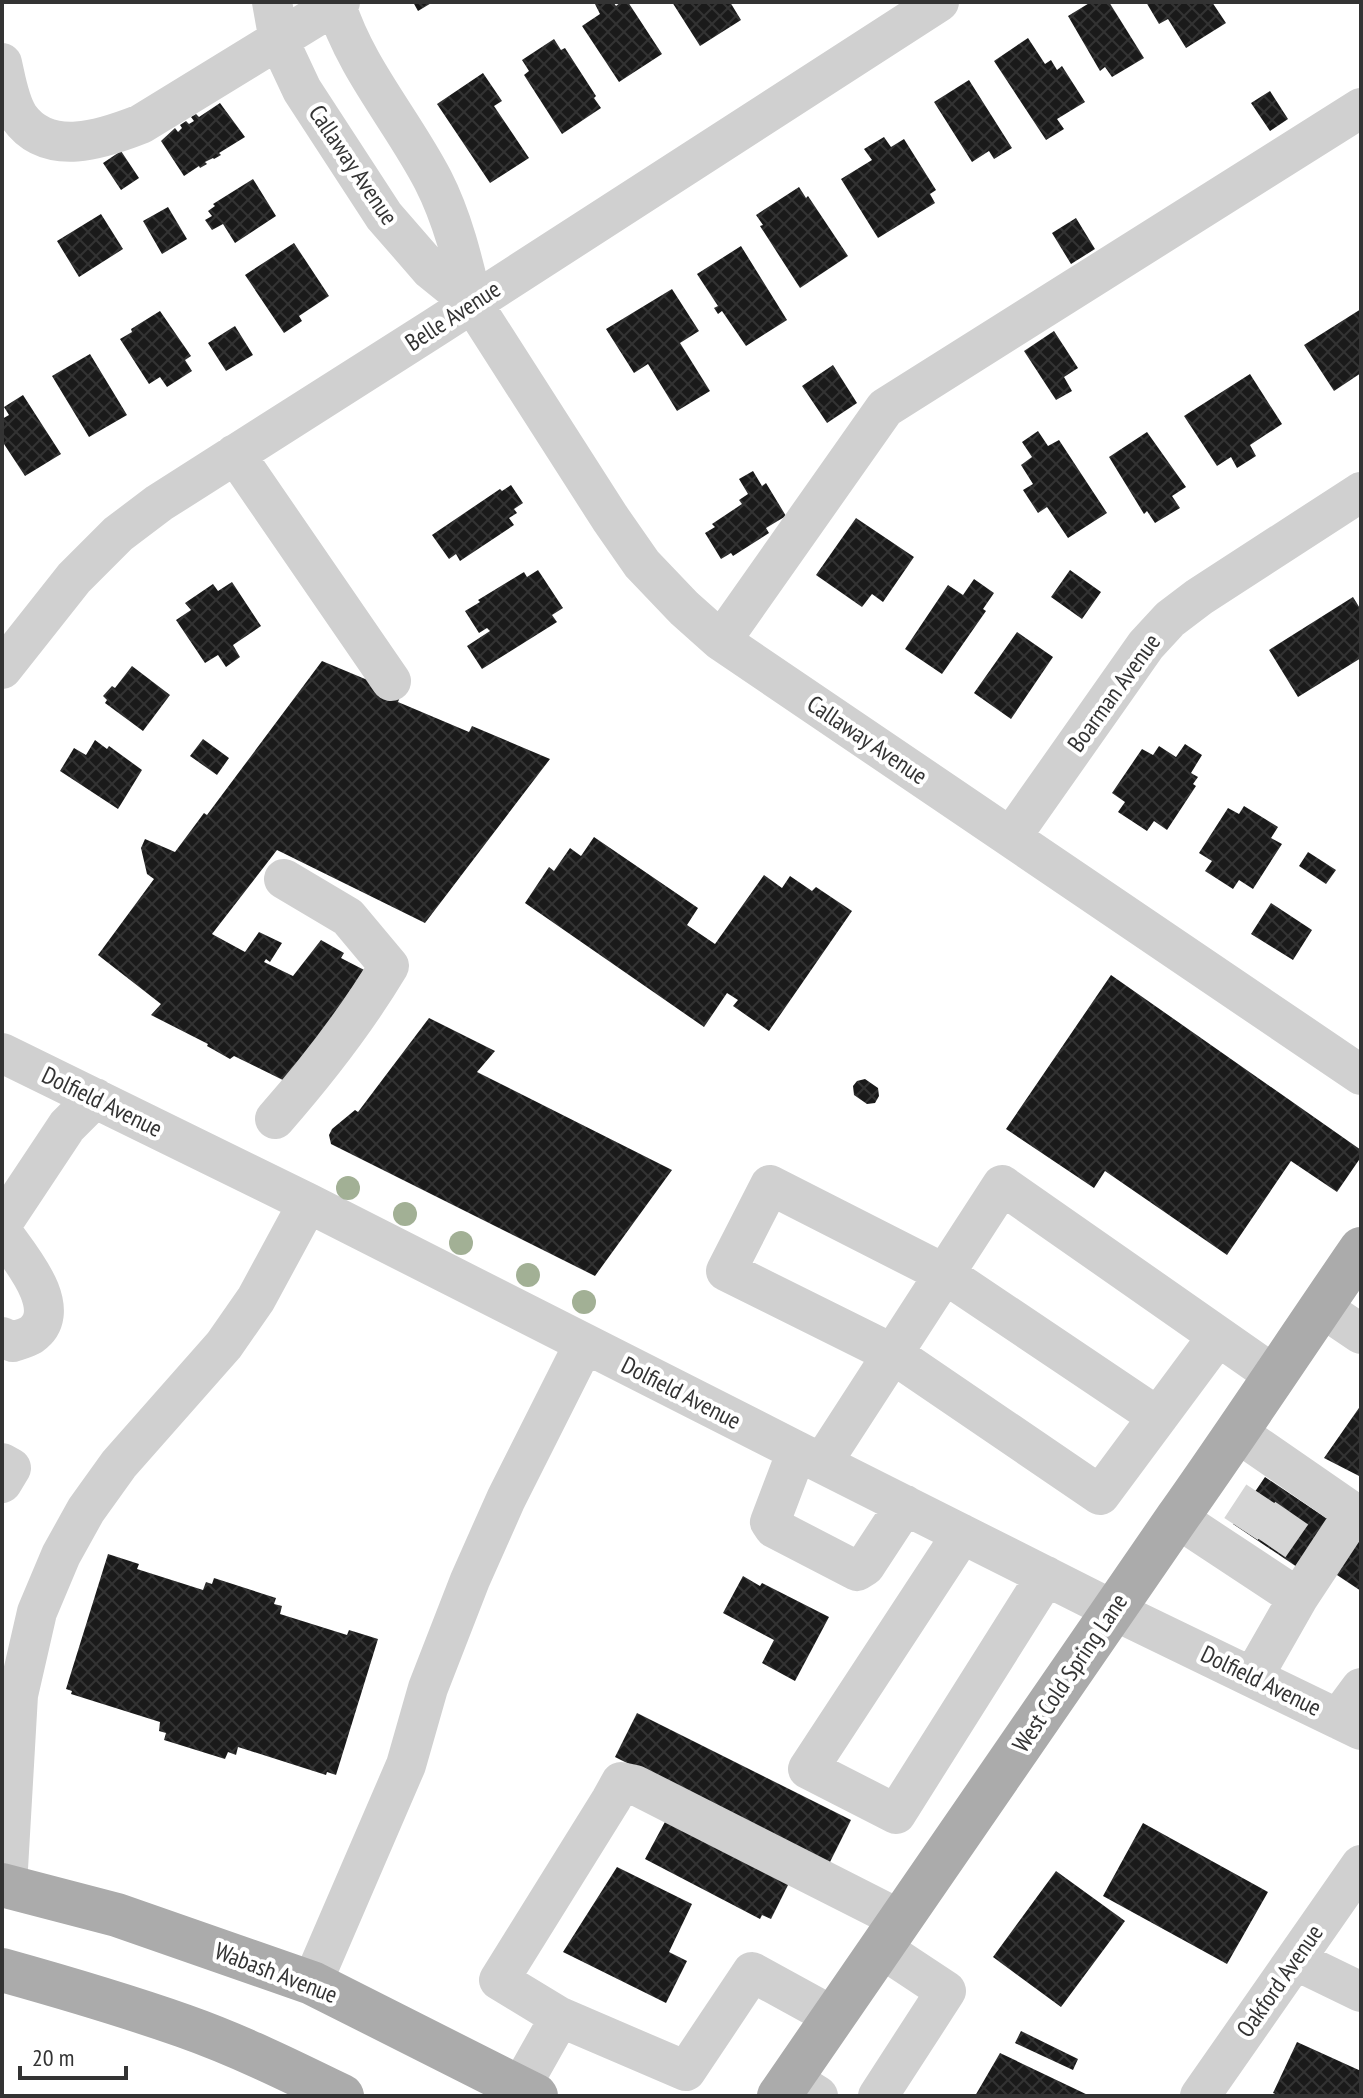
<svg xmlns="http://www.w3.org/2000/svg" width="1363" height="2098" viewBox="0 0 1363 2098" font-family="'PT Sans Narrow',sans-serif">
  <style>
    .building { fill: url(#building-cross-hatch) }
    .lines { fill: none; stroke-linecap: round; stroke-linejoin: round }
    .minor-tunnel { stroke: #d6d6d6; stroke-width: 40; stroke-dasharray: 40 20; stroke-linecap: butt }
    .minor { stroke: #d0d0d0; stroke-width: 40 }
    .major { stroke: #ababab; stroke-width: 44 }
    .tree { fill: #a2b095 }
    .labels { text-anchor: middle; stroke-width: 8; stroke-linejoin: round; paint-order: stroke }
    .street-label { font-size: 24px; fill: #333; stroke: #fff }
  </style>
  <defs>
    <pattern id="building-cross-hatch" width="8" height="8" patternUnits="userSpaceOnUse" patternTransform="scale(2)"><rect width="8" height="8" fill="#1a1a1a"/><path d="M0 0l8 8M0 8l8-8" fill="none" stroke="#333"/></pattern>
  </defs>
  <rect width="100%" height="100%" fill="#fff"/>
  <path class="building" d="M413,2h20l-15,9z
    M598,2h15l3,4 5,-4h7l34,52 -43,28 -37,-56 18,-12 -5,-10z
    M672,2h58l11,18 -41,26z
    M1091,2h18l35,56 -32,19 -7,-10 -5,4 -32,-55z
    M1146,2h66l14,21 -40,25 -18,-29 -9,5z
    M1028,38l17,26 6,-4 6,10 5,-4 23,36 -28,17 7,10 -18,11 -52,-79z
    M554,39l7,11 4,-2 31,48 -2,2 7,10 -39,26 -38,-59 5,-4 -7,-11z
    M483,73l19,28 -8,5 35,52 -39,25 -53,-79z
    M969,80l43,68 -18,11 -5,-8 -17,11 -38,-60z
    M1270,91l18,28 -18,12 -19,-28z
    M220,103l25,34 -26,16 2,2 -7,4 -1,-1 -8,4 2,2 -7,4 -1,-2 -15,10 -23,-35 14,-13 3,4 4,-4 -2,-3 6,-4 3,3 5,-3 -3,-4 5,-3 3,3z
    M884,137l7,10 13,-8 32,51 -6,4 5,9 -57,35 -37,-59 31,-19 -8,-11z
    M121,151l18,27 -18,12 -18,-27z
    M253,179l23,37 -41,27 -12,-19 -11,6 -7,-10 7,-4 -4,-5 7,-5 -2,-2z
    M799,187l7,11 2,-2 40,60 -48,32 -40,-62 3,-1 -7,-10z
    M168,207l19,32 -25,15 -19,-33z
    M101,214l22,35 -44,28 -22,-36z
    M1076,218l19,31 -24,15 -19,-31z
    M294,243l35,53 -30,20 3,5 -18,12 -39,-58z
    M741,246l46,74 -41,26 -24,-35 -4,3 -4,-6 4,-2 -21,-32z
    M672,289l27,42 -19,12 30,48 -33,20 -29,-47 -14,9 -28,-44z
    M1361,309v64l-27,18 -30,-46z
    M160,311l31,45 -6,4 7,11 -25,16 -7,-10 -11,7 -29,-45 12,-7 -1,-3z
    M235,326l18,29 -27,16 -18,-28z
    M1054,331l24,37 -14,9 8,14 -16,9 -32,-49z
    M90,354l37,61 -38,22 -37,-61z
    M833,365l24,38 -30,20 -25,-37z
    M1250,374l32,50 -32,21 6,11 -19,12 -6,-11 -14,9 -33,-50z
    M23,395l38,59 -36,22 -23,-35v-22l7,-4 -5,-8z
    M1038,431l10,15 11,-6 48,73 -39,25 -21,-31 -9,6 -15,-23 10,-6 -12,-19 11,-8 -10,-15z
    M1147,432l39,55 -14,9 8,12 -25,15 -8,-12 -3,3 -35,-57z
    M753,471l9,15 4,-3 20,33 -20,12 3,5 -36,23 -2,-3 -10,6 -16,-26 10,-6 -3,-3 30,-20 -3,-4 9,-6 -9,-15z
    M511,485l12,18 -9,6 3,4 -8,5 5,7 -54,36 -4,-7 -7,5 -17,-24 68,-46 2,2z
    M856,518l58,39 -31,45 -11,-8 -10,13 -46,-32z
    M538,570l25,38 -11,7 5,7 -75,47 -15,-23 23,-15 -3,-3 -8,5 -14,-22 15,-9 -2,-2 46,-28 3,5z
    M1070,570l31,22 -19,27 -31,-22z
    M974,579l20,14 -11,16 3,2 -44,63 -37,-25 43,-64 15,10z
    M232,582l29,44 -28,19 7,12 -14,10 -8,-12 -13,8 -29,-43 15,-10 -6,-7 28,-19 5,7z
    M1353,597l8,13v48l-63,39 -29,-47z
    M1017,632l36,25 -42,62 -37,-26z
    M322,661l79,33 -3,8 71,30 3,-6 78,33 -125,164 -148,-73 -65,84 33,18 14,-20 23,11 -12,19 -4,-3 -2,3 29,14 28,-36 23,13 -3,5 29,15 -75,113 -61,-30 -4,3 -23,-13 1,-2 -57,-29 10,-11 -63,-49 56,-76 -7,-5 -6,-26 4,-9 30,13 29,-39 3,2z
    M132,666l38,29 -27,36 -38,-28 2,-3 -4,-4 9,-10 3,2z
    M203,739l26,19 -12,17 -27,-19z
    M95,740l12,9 2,-3 33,24 -24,39 -58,-38 14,-23 12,7z
    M1185,744l17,11 -11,18 7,4 -5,7 3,2 -29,44 -13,-9 -7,10 -29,-19 7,-10 -13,-9 30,-44 11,6 6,-9 17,11z
    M1244,806l34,21 -7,11 11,6 -29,45 -14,-9 -6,9 -28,-18 7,-10 -13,-8 29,-45 11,6z
    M594,837l104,71 -11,17 28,19 49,-69 18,13 8,-12 22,15 4,-4 36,24 -83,120 -36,-25 5,-6 -11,-7 -23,34 -179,-124 24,-36 5,4 16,-23 11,8z
    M1308,852l28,18 -10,14 -27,-18z
    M1271,903l41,27 -19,30 -42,-26z
    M1111,975l250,175v7l-24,35 -46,-31 -64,94 -122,-84 -11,17 -88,-59z
    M429,1018l66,33 -18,21 195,98 -77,106 -264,-132 -2,-9 3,-6 23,-19 3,2z
    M865,1079l13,9 1,8 -4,7 -8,1 -13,-9 -1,-9 4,-5z
    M1361,1405v72l-37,-19z
    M1265,1477l64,43 -32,47 -64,-43z
    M1361,1515v76l-36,-24z
    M108,1554l31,10 -2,5 66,21 3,-8 6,2 2,-6 62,20 -2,6 8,2 -2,8 67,21 2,-5 29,9 -42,136 -9,-3 -1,3 -88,-28 -2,8 -8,-3 -3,7 -61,-19 2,-7 -7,-2 1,-9 -89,-28 1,-3 -6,-2z
    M743,1576l17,10 2,-3 67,34 -34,64 -33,-18 12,-23 -51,-27z
    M637,1713l214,107 -22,44 -214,-107z
    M666,1820l123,63 -18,36 -9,-4 -2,4 -115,-60z
    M1143,1823l125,69 -41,72 -124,-68z
    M617,1867l75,37 -23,48 18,9 -21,42 -103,-51z
    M1056,1871l69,50 -64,86 -68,-50z
    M1021,2031l57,28 -5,11 -58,-27z
    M1297,2042l64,29v25h-81l-7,-3z
    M1000,2053l90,43h-115z"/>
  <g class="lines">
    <path class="minor-tunnel" d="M1241,1529l31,-47
      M1269,1546l31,-45"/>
    <path class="minor" d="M272,2l7,39 23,49 82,126 47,54 42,34 137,214 32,46 42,44 37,33 640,434
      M335,2c20,66 67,118 98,178 20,39 30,82 40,124
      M2,63c4,17 7,39 17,54 29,41 84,22 122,7l199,-122
      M235,454l156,227
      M721,641l164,-233 476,-300
      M2,669l72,-91 44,-44 41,-31 275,-175 505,-326
      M1011,837l135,-192 24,-26 29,-22 162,-105
      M2,1053l306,150 489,248 316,159 248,120
      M275,1119c42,-48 81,-98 114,-153l-41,-49 -64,-38
      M2,1224l65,-98 28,-28
      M2,1232c16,23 65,78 29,103 -5,3 -13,5 -18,7l-11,-5
      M1321,1307l40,27
      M1158,1417l-213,-143 -175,-89 -44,86 167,83 207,141 118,-159
      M1238,1433l116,80 -56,85
      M797,1451l-27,71 4,6 83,43 8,-5 40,-61
      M2,1463l9,5 -9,15
      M822,1463l180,-278 272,190
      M1177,1518l121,80 -45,79
      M962,1534l-154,235 88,45 150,-238
      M1338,1719l23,-31
      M7,1886l11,-191 19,-83 24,-57 25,-45 33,-46 105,-119 32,-46 52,-96
      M1295,1960l66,32
      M312,1983l94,-218 22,-77 42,-108 36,-81 78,-155
      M560,2017l126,54 66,-99 82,45
      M791,2079l27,17
      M520,2088l40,-71 -61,-37 112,-180 10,-18 14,3 266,135
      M878,2096l68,-105 -65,-43
      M1200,2096l161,-231"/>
    <path class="major" d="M2,1885l115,30 195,68 224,113
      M2,1970c61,17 122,35 182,56 54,19 107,45 158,70
      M779,2096l398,-578c63,-89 122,-179 184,-269"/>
  </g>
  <g class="tree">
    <circle cx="348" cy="1188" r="12"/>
    <circle cx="405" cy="1214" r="12"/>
    <circle cx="461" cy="1243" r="12"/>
    <circle cx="528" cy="1275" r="12"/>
    <circle cx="584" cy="1302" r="12"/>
  </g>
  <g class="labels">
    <g class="street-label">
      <text transform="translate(353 165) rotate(56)" y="8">Callaway Avenue</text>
      <text transform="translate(453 316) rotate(-33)" y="8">Belle Avenue</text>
      <text transform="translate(1114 693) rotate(-54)" y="8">Boarman Avenue</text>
      <text transform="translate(867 740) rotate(34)" y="8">Callaway Avenue</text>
      <text transform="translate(102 1102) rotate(26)" y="8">Dolfield Avenue</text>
      <text transform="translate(681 1393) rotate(27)" y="8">Dolfield Avenue</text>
      <text transform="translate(1070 1673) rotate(-56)" y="8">West Cold Spring Lane</text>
      <text transform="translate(1261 1681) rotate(26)" y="8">Dolfield Avenue</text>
      <text transform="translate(276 1973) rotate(21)" y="8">Wabash Avenue</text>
      <text transform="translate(1280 1981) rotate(-55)" y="8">Oakford Avenue</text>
    </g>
  </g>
  <rect width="1363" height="2098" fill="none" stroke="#333333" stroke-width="8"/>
  <path d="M20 2066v12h106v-12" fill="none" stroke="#333333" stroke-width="4"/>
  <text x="32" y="2066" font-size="24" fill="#333333" stroke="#ffffff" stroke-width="6" paint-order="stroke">20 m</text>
</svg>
